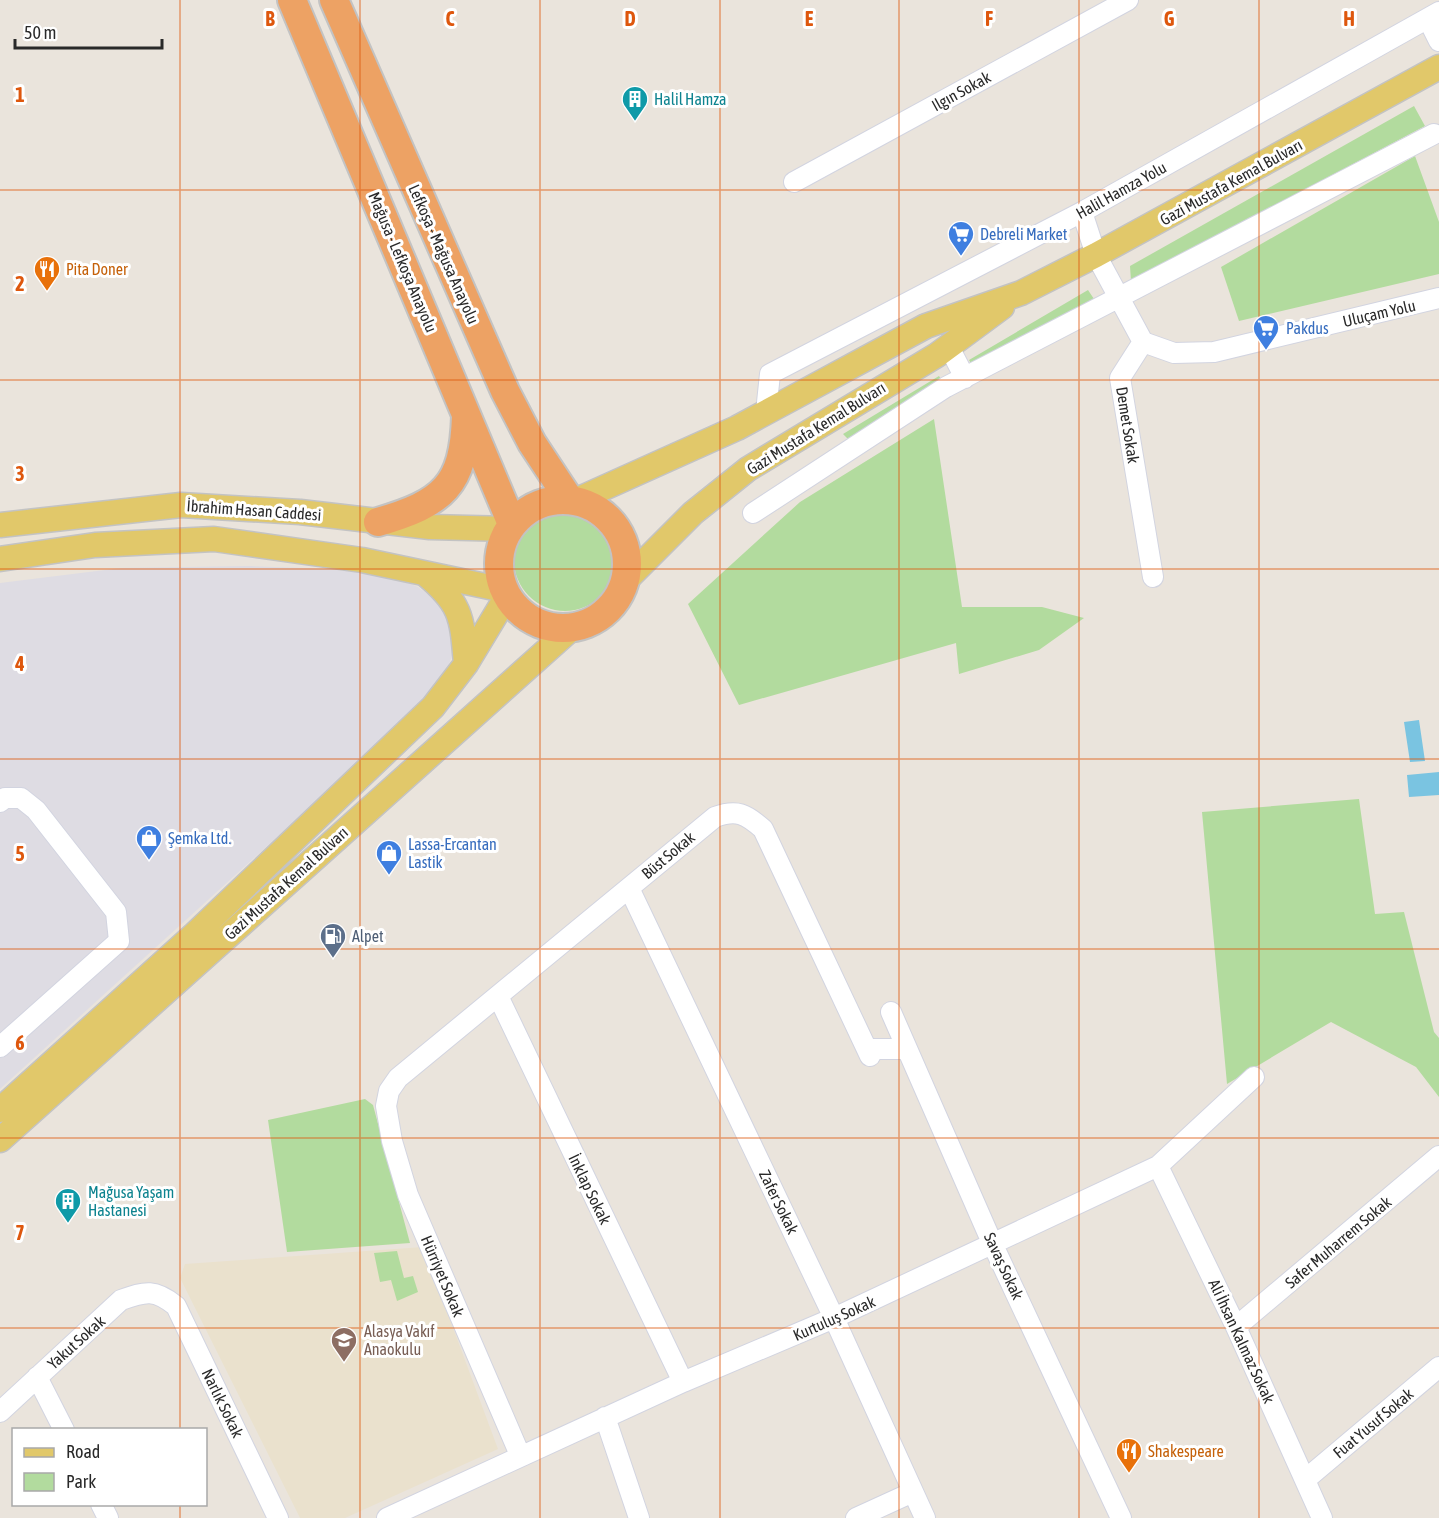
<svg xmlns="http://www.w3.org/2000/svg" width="1439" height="1518" viewBox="0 0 1439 1518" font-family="'Asap Condensed',sans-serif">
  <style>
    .industrial { fill: #dedce3 }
    .education { fill: #eae1cd }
    .green { fill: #b2db9e }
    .water { fill: #7ac4e1 }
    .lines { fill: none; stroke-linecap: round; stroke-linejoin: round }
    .minor-casing { stroke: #d2d4e0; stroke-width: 22 }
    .major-casing { stroke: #c3c3c3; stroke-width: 27 }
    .highway-casing { stroke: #c3c3c3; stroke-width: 32 }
    .minor { stroke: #fff; stroke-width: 20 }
    .major { stroke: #e1c86a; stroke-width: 24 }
    .highway { stroke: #eda264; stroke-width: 28 }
    .grid { fill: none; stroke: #de570d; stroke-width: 1.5; stroke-opacity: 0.55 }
    .labels { text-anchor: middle; stroke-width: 6; stroke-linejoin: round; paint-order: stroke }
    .street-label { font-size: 16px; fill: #292929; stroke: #fff }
    .culture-label { font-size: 16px; fill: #0d838f; stroke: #fff; text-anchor: start }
    .shop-label { font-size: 16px; fill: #366cbe; stroke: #fff; text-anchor: start }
    .food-label { font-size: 16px; fill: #c56008; stroke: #fff; text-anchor: start }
    .service-label { font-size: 16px; fill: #4e5e75; stroke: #fff; text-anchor: start }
    .education-label { font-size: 16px; fill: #785e54; stroke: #fff; text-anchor: start }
    .grid-label { font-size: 20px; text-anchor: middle; font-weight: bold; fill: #de570d; stroke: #fff; stroke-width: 6; stroke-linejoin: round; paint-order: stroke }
  </style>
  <rect width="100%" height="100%" fill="#eae4dc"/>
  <path class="industrial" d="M248,566l82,3 66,8 22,10 17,12 12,18 6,16v20l-6,17 -28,38 -419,381v-506l121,-15z"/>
  <path class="education" d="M423,1247l75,202 -153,69h-45l-120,-240 5,-14z"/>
  <path class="green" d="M1414,106l11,20 -294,155 -1,-15z
    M1415,156l24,66v52l-200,47 -18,-54z
    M1088,290l6,9 -121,68 -4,-7z
    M939,376l6,10 -95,55 -7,-7z
    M934,419l28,188h80l42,11 -45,32 -80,24 -3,-31 -217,62 -51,-101 112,-102z
    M514 560a51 51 0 1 1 102 0a51 51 0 1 1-102 0Z
    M1359,799l16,115 29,-2 30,120 5,6v59l-23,-30 -85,-45 -104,62 -25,-272z
    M365,1099l8,6 37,138 -123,9 -19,-132z
    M397,1251l7,27 9,-2 5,16 -21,9 -6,-21 -11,2 -6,-29z"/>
  <path class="water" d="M1419,720l6,41 -15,1 -6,-40z
    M1439,772v23l-30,2 -2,-22z"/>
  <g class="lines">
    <g class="minor-casing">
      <path id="minor" d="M1428,19l11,22
        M794,182l334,-182
        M1082,212l14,43 47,87
        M1143,342l31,11 40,-1 225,-54
        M1143,342l-23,36 33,199
        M949,347l16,31
        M766,412l4,-38 312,-162 357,-200
        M753,513l193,-126 488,-253
        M0,802l5,-4h16l15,12 80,102 3,29 -119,106
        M629,888l205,430 91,200
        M498,996l185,386
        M891,1012l102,233 128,273
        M867,1049h40
        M1158,1166l78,161 86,191
        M1236,1327l203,-171
        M37,1377l27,53
        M0,1412l121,-112c25,-9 34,-11 55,6l102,212
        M605,1417l34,101
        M520,1455l-112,-260 -16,-54 -6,-35 3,-15 9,-13 317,-261c22,-8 31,-3 48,12l107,227
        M1306,1479l133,-112
        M101,1504l7,14
        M387,1518l296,-136 151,-64 324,-152 96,-89
        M856,1518l57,-26"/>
    </g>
    <g class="major-casing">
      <path id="major" d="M577,500l160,-72 189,-102 95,-33 75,-38 343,-188
        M0,525l181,-20 119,7 130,15 79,2
        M0,559l95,-14 119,-6 148,21 142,30
        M424,573c38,31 38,44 42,91
        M625,581l68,-68 55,-44 189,-114 65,-48
        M0,1110l195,-176 238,-227 33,-43 41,-68
        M0,1140l573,-513"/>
    </g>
    <g class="highway-casing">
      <path id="highway" d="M292,0l220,524
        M334,0l171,391 27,52 37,56
        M499 564a64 64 0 1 1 128 0a64 64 0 1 1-128 0Z
        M378,522c65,-19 86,-36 88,-106"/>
    </g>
    <use href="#minor" class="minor"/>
    <use href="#major" class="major"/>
    <use href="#highway" class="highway"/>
  </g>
  <path class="grid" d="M180,0v1430M360,0v1518M540,0v1518M720,0v1518M899,0v1518M1079,0v1518M1259,0v1518M0,190h1439M0,380h1439M0,569h1439M0,759h1439M0,949h1439M0,1138h1439M0,1328h1439M180,1504v14"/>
  <defs>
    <g id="building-pin" transform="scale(1.35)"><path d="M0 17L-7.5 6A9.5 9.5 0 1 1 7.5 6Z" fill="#0f9aa8" stroke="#fff"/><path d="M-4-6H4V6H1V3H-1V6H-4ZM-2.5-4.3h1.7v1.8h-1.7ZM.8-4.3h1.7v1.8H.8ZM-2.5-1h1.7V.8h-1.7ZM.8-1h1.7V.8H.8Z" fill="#fff"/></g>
    <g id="supermarket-pin" transform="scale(1.35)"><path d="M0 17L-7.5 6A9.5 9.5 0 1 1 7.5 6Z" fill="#3f7fe0" stroke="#fff"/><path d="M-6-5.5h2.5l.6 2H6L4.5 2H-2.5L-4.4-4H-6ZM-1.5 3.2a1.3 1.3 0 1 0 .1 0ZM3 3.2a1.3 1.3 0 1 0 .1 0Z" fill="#fff"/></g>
    <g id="restaurant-pin" transform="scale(1.35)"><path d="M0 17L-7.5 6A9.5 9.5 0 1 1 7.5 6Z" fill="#e8710a" stroke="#fff"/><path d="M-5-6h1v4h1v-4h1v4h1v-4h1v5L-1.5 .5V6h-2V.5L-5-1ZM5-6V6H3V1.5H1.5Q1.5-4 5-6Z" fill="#fff"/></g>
    <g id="shop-pin" transform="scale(1.35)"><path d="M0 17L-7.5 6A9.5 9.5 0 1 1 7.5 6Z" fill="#3f7fe0" stroke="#fff"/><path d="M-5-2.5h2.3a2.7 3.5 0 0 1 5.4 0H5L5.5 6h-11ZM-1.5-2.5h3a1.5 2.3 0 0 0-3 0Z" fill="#fff"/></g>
    <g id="fuel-pin" transform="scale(1.35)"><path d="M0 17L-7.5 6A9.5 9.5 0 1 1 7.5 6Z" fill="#5c6f8a" stroke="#fff"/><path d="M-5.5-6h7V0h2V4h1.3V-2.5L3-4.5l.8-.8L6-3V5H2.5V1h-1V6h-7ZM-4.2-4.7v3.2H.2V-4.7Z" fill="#fff"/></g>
    <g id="school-pin" transform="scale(1.35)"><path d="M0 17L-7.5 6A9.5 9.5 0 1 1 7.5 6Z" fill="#8d6e63" stroke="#fff"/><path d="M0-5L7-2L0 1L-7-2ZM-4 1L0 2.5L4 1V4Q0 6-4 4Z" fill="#fff"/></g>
  </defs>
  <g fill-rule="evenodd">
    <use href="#building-pin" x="635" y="99"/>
    <use href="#supermarket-pin" x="961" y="234"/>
    <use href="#restaurant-pin" x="47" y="269"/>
    <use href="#supermarket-pin" x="1266" y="328"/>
    <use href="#shop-pin" x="149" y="838"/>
    <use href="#shop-pin" x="389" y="853"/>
    <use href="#fuel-pin" x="333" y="936"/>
    <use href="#building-pin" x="68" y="1201"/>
    <use href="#school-pin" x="344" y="1340"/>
    <use href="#restaurant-pin" x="1129" y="1451"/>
  </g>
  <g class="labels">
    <g class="street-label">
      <text transform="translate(961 91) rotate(-29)" y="6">Ilgın Sokak</text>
      <text transform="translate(1231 182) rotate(-29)" y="6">Gazi Mustafa Kemal Bulvarı</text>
      <text transform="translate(1121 190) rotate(-29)" y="6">Halil Hamza Yolu</text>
      <text transform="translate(444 254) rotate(66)" y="6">Lefkoşa - Mağusa Anayolu</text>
      <text transform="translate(403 262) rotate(67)" y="6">Mağusa - Lefkoşa Anayolu</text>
      <text transform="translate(1379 313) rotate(-13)" y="6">Uluçam Yolu</text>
      <text transform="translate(1128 425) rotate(81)" y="6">Demet Sokak</text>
      <text transform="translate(816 428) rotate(-32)" y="6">Gazi Mustafa Kemal Bulvarı</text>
      <text transform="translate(254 510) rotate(4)" y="6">İbrahim Hasan Caddesi</text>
      <text transform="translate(668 855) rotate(-40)" y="6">Büst Sokak</text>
      <text transform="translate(286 883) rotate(-42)" y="6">Gazi Mustafa Kemal Bulvarı</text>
      <text transform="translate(590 1189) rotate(64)" y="6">İnklap Sokak</text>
      <text transform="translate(779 1202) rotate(64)" y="6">Zafer Sokak</text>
      <text transform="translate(1338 1242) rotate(-40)" y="6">Safer Muharrem Sokak</text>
      <text transform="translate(1004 1266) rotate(65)" y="6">Savaş Sokak</text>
      <text transform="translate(443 1276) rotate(67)" y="6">Hürriyet Sokak</text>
      <text transform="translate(834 1318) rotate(-24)" y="6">Kurtuluş Sokak</text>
      <text transform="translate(1242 1341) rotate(65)" y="6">Ali İhsan Kalmaz Sokak</text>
      <text transform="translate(76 1342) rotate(-42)" y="6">Yakut Sokak</text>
      <text transform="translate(223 1403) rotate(64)" y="6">Narlık Sokak</text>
      <text transform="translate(1373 1423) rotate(-40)" y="6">Fuat Yusuf Sokak</text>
    </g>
    <g class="culture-label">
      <text x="654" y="105">Halil Hamza</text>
      <text x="88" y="1198">Mağusa Yaşam<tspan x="88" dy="18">Hastanesi</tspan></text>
    </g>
    <g class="shop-label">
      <text x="980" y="240">Debreli Market</text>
      <text x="1286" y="334">Pakdus</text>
      <text x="168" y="844">Şemka Ltd.</text>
      <text x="408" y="850">Lassa-Ercantan<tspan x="408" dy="18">Lastik</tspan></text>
    </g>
    <g class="food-label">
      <text x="66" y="275">Pita Doner</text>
      <text x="1148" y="1457">Shakespeare</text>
    </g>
    <g class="service-label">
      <text x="352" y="942">Alpet</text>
    </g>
    <g class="education-label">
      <text x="364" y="1337">Alasya Vakıf<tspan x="364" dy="18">Anaokulu</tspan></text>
    </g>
  </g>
  <g class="grid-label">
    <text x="270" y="26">B</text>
    <text x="450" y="26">C</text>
    <text x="630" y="26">D</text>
    <text x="809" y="26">E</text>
    <text x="989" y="26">F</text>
    <text x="1169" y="26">G</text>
    <text x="1349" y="26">H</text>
    <text x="20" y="102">1</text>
    <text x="20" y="291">2</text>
    <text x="20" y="481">3</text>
    <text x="20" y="671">4</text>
    <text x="20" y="861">5</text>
    <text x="20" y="1050">6</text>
    <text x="20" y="1240">7</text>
  </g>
  <rect x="12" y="1428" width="195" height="78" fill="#ffffff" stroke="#a9a9a9" stroke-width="1.5"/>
  <rect x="24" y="1448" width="30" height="9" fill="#e1c86a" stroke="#a9a9a9" stroke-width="1.5"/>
  <text x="66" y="1458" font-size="18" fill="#292929">Road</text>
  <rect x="24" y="1473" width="30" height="18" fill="#b2db9e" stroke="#a9a9a9" stroke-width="1.5"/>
  <text x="66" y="1488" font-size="18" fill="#292929">Park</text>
  <path d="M15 39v9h147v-9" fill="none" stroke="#292929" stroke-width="3"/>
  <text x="24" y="39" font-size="18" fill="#292929" stroke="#ffffff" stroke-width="4.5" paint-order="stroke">50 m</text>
</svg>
